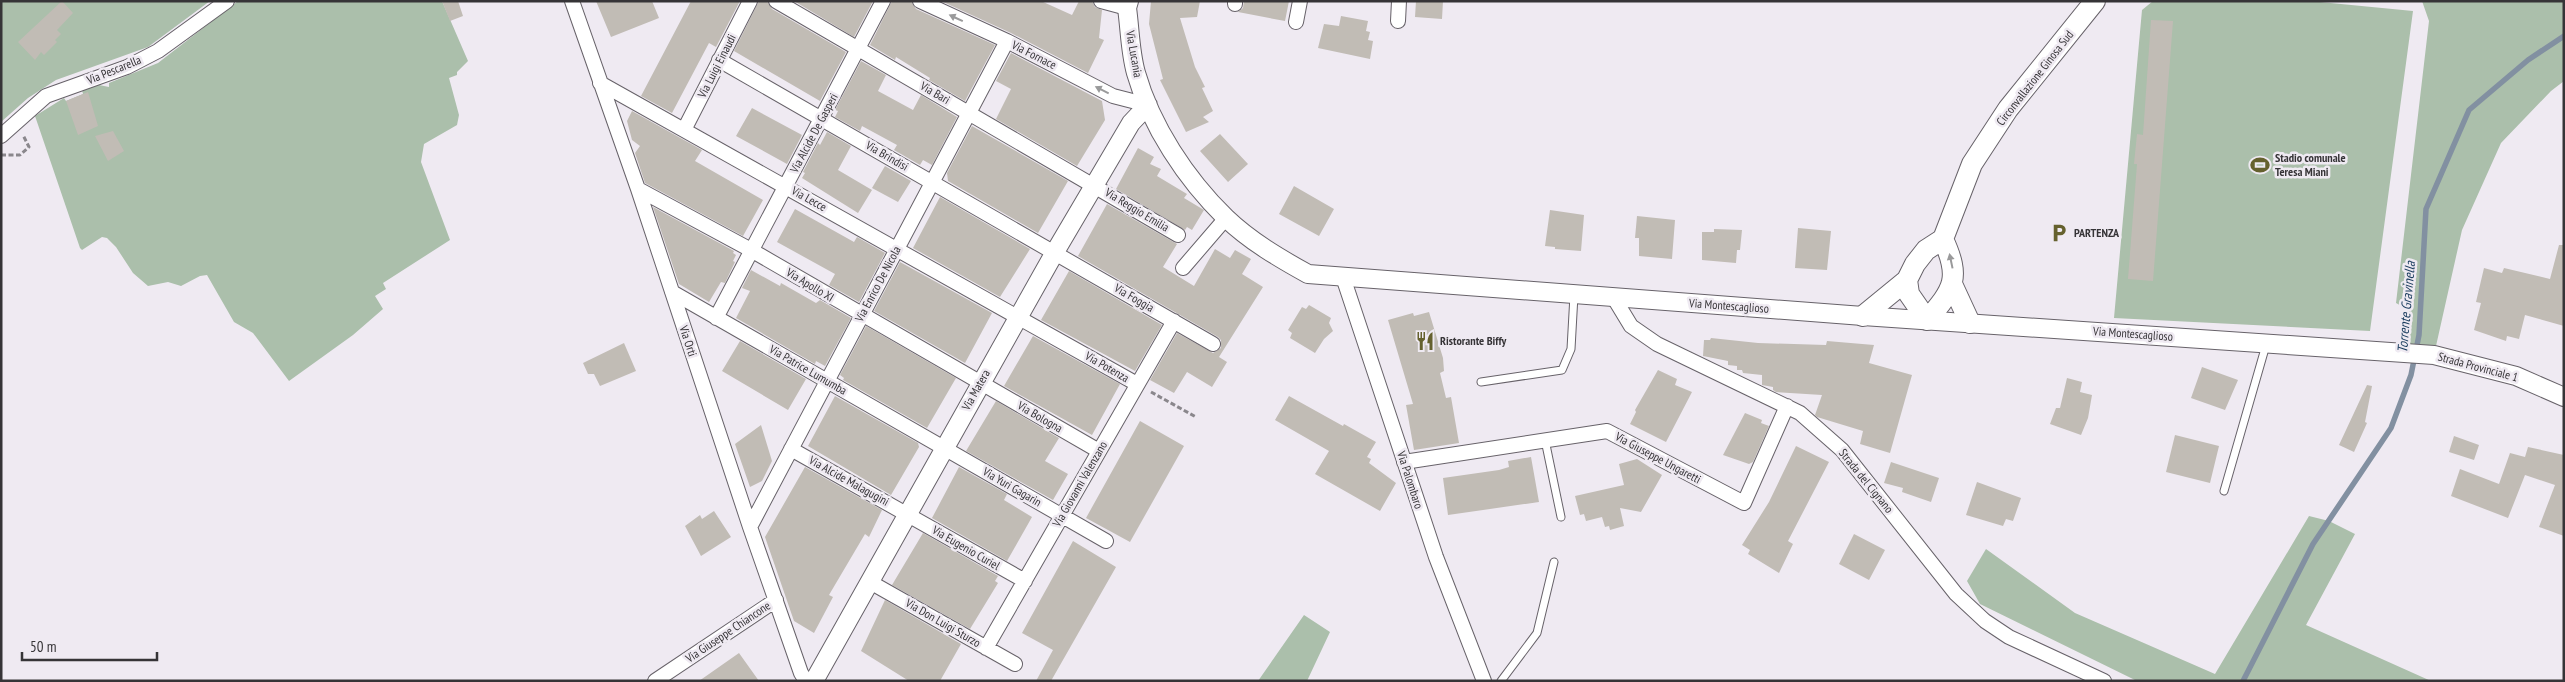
<svg xmlns="http://www.w3.org/2000/svg" width="2565" height="682" viewBox="0 0 2565 682" font-family="'PT Sans Narrow',sans-serif">
  <style>
    .green { fill: #abbfab }
    .lines { fill: none; stroke-linecap: round; stroke-linejoin: round }
    .stream { stroke: #8290a1; stroke-width: 5.5 }
    .building { fill: #c1bcb5 }
    .service-casing { stroke: #676269; stroke-width: 9 }
    .minor-casing { stroke: #676269; stroke-width: 16 }
    .tertiary-casing { stroke: #676269; stroke-width: 20 }
    .secondary-casing { stroke: #676269; stroke-width: 22 }
    .path { stroke: #8a878c; stroke-width: 3; stroke-dasharray: 5 2.5; stroke-linecap: butt }
    .service { stroke: #fff; stroke-width: 7 }
    .minor { stroke: #fff; stroke-width: 14 }
    .tertiary { stroke: #fff; stroke-width: 18 }
    .secondary { stroke: #fff; stroke-width: 20 }
    .oneway { fill: #9a9a9b }
    .labels { text-anchor: middle; stroke-width: 5; stroke-linejoin: round; paint-order: stroke }
    .street-label { font-size: 12px; fill: #363437; stroke: #efeaf2 }
    .poi-label { font-size: 12px; font-weight: bold; fill: #363437; stroke: #efeaf2; text-anchor: start }
    .water-label { font-size: 14px; font-style: italic; fill: #1a3c5e; stroke: #efeaf2 }
  </style>
  <rect width="100%" height="100%" fill="#efeaf2"/>
  <path class="green" d="M1,1h209l-62,46 -92,33 -28,18 -27,24z
    M238,1h204l26,60 -11,11v3l-8,3 10,37 -2,10 -33,19 -3,18 29,78 -67,43 3,6 -11,7 8,13 -30,26 -64,46 -36,-48 -19,-11 -27,-47 -7,1 -19,10 -13,-4 -20,4 -15,-13 -17,-26 -9,-9 -5,-1 -20,13 -2,-2 -45,-132 29,-18 2,3 17,-7 -1,-4 17,-5 10,2v-4l49,-20z
    M2153,1h157l103,10 -43,320 -256,-13 28,-308z
    M2422,1h142v80l-13,10 -50,52 -39,87 -26,116 -32,-2 3,-35 -11,-6 33,-282z
    M2309,516l20,5 26,13 -49,91 125,56h-294l-157,-77 -13,-23 19,-32 89,64 140,61z
    M1304,615l26,17 -23,49h-49z"/>
  <g class="lines">
    <path class="stream" d="M2243,681l70,-137 78,-116 20,-53 8,-40 7,-126 43,-99 59,-50 36,-24"/>
  </g>
  <path class="building" d="M62,1l11,12 -16,17 4,4 -6,6 2,2 -13,13 -3,-3 -6,8 -17,-18z
    M442,1h16l5,15 -13,5z
    M596,1h56l7,17 -48,19z
    M691,1h49l-24,46 -7,-4 -37,70 -31,-17z
    M759,1h8l5,8 74,43 -26,49 -86,-50z
    M794,1h79l-19,36z
    M892,1h19l5,8 79,36 -30,56 -36,-21 1,-2 -34,-21 -1,3 -25,-15z
    M941,1h100l31,14 7,-14h13l3,6 7,3 -3,28 5,2 -16,33 -77,-40z
    M1151,1h49l-3,16 -17,1 15,49 10,20 -3,1 11,23 -10,6 6,5 -23,10 -26,-52 3,-1 -14,-55z
    M1244,1h45l-4,20 -47,-9 5,-4z
    M1416,1h27l-1,18 -27,-2z
    M1341,16l27,5 -2,10 4,1 -2,8 5,1 -3,18 -52,-11 6,-24 15,2z
    M2151,20l22,1 -20,260 -25,-2 9,-115h-3l3,-30 6,1z
    M1011,53l91,48 3,19 -28,46 -81,-47 15,-30 -15,-8z
    M861,61l25,14 -8,16 35,19 8,-15 36,22 -25,48 -9,-5 -3,5 -26,-15 3,-5 -35,-19 -2,5 -25,-14 3,-6 -3,-1z
    M88,92l10,34 -20,9 -12,-34z
    M752,108l50,27 -15,29 -51,-28z
    M632,111l70,39 -7,11 68,39 -20,36 -98,-53 -10,-30 5,-7 -8,-6 -5,-19z
    M972,126l96,55 -30,52 -90,-52 -1,-8z
    M113,131l11,20 -16,10 -13,-25z
    M827,132l24,14 -13,24 34,20 -14,23 -56,-35 3,-5 -2,-1 15,-29 2,2z
    M1220,134l28,30 -20,18 -28,-31z
    M1138,148l16,9 -4,7 11,5 -4,7 30,18 -3,4 20,12 -12,20 -5,-3 -2,3 -69,-41z
    M885,166l26,15 -13,21 -26,-14z
    M1294,186l40,23 -15,27 -40,-22z
    M940,197l90,52 -30,48 -87,-49z
    M1107,204l70,40 -14,23 31,19 21,-37 15,9 5,-8 16,9 -9,15 21,13 -44,70 8,5 -15,25 -25,-15 -13,21 -24,-13 27,-47 36,20 8,-5v-8l-3,-3 -140,-81z
    M653,207l81,44 -1,2 3,2 -3,6 2,1 -10,21 -4,-1 -12,20 -30,-18z
    M795,209l59,33 3,-5 28,16 -26,49 -30,-17 6,-11 -58,-32z
    M1550,210l34,5 -3,36 -26,-2v-2l-10,-1z
    M1637,216l38,4 -3,39 -33,-3v-18h-4z
    M1798,228l33,3 -4,39 -32,-2z
    M1714,229l28,1 -2,20h-3l-1,13 -34,-3v-28h12z
    M2559,245h5v81l-39,-11 -6,24 -12,-3 -1,5 -32,-11 7,-27 -5,-1 8,-34 18,5 2,-5 46,11z
    M900,262l92,51 -27,50 -91,-52z
    M751,270l29,16 1,-3 35,20 4,-3 31,18 -26,48 -9,-5 -1,3 -79,-46 14,-27 -8,-3z
    M1069,271l93,54 -27,46 -94,-51z
    M1309,305l22,13 -2,5 4,8 -9,8 -9,14 -25,-15 2,-5 -4,-3 14,-23 4,2z
    M1429,312l14,46 1,13 -4,2 6,25 5,-1 8,46 -45,7 -8,-45 7,-1 -25,-84 25,-7 1,3z
    M866,326l90,52 -29,50 -84,-48 1,-2 -4,-3z
    M1033,336l87,48 -28,51 -88,-49z
    M1711,338l47,5 68,2 1,-4 47,4 -5,18 43,12 -22,78 -30,-9 3,-13 -46,-14 -2,-2 7,-20 -46,-3 -3,-2v-3l-11,-2v-10l-19,-2 -1,-3h-5v-4l-9,-1v-4l-25,-5 1,-16h6z
    M740,341l66,38 -18,31 -66,-39z
    M624,343l12,28 -36,15 -6,-12h-6l-5,-11z
    M2202,367l36,13 -13,30 -34,-12z
    M1658,370l19,9 -2,6 17,7 -26,50 -36,-18 6,-12 -1,-2z
    M2067,378l15,4 -2,10 12,3 -4,23 -7,17 -31,-11 6,-16h4z
    M2367,385l5,1 -7,36 2,1 -13,29 -15,-7z
    M835,396l83,47 1,4 -28,48 -83,-49z
    M1289,396l54,30 1,-2 32,18 -9,15 4,2 -2,4 27,20 -16,28 -65,-37 14,-23 -54,-31z
    M996,401l63,37 -14,23 23,13 -15,26 -87,-49z
    M1745,413l17,7 -1,3 8,3 -16,36 -4,2 -26,-9z
    M1140,421l44,25 -54,96 -44,-24z
    M761,425l11,36 -10,20 -12,6 -15,-43z
    M2175,435l44,11 -9,37 -44,-11z
    M2454,436l25,9 -5,15 -25,-8z
    M1796,446l33,16 -41,79 5,3 -14,29 -31,-19 2,-4 -8,-5 27,-43z
    M2528,447l36,8v81l-25,-9 16,-42 -30,-10 -17,43 -57,-22 9,-27 39,15 11,-31 15,4z
    M1531,457l8,45 -91,13 -5,-37 56,-8 10,-3 -1,-6z
    M1637,459l25,16 -21,37 -21,-4 4,18 -14,4 -1,-4 -4,1 -3,-10 -16,4 -2,-7 -4,1 -5,-19 49,-11 -5,-21z
    M1891,462l48,16 -8,24 -29,-10 1,-4 -19,-5z
    M805,467l77,43 -13,27 -4,-3 -36,61 4,2 -19,36 -20,-12 -29,-84z
    M959,467l48,27 -3,6 28,17 -25,44 -75,-43z
    M1977,482l44,16 -8,23 -7,-2 -3,7 -37,-11z
    M714,511l17,26 -30,19 -16,-30 15,-11 2,4z
    M923,533l75,43 -3,5 3,2 -28,46 -78,-44z
    M1854,534l31,16 -16,30 -30,-16z
    M1073,541l43,26 -65,114h-15l17,-31 -31,-17z
    M885,600l76,44 -21,37h-31l-48,-30z
    M739,653l20,28h-60z"/>
  <g class="lines">
    <g class="service-casing">
      <path id="service" d="M1481,382l81,-12 9,-21 3,-54
        M1545,440l16,77
        M2224,491l42,-146
        M1501,681l36,-48 17,-71"/>
    </g>
    <g class="minor-casing">
      <path id="minor" d="M572,1l66,188 112,338 51,146 5,8
        M776,1l402,234
        M920,1l87,40 106,55 35,9
        M1101,1l26,7
        M1235,4v-3
        M1398,21l1,-20
        M1296,22l4,-21
        M719,60l494,284
        M600,83l537,301
        M684,130l66,-129
        M1,136l45,-40 81,-29 31,-16 69,-50
        M638,189l113,61 348,201
        M1183,268l43,-50
        M1343,277l93,280 48,124
        M672,292l434,249
        M1614,298l17,28 26,18 143,69 42,37 114,144 29,27 24,16 95,44
        M716,318l167,-317
        M791,449l234,132
        M1404,462l203,-31 137,72 43,-97
        M750,527l257,-486
        M870,582l145,82
        M986,648l188,-327
        M655,681l121,-81"/>
    </g>
    <g class="tertiary-casing">
      <path id="tertiary" d="M1129,1l-2,7c3,21 3,44 9,65 15,53 50,106 90,145 24,23 53,40 82,56l555,42 571,39 82,21 48,21
        M814,681l241,-429 76,-129 17,-18"/>
    </g>
    <g class="secondary-casing">
      <path id="secondary" d="M1907,280l2,14 18,26c27,-31 34,-42 16,-81
        M1952,284l18,39
        M1863,316l44,-36 8,-16 11,-14 17,-11 29,-75 36,-55 87,-108"/>
    </g>
    <path class="path" d="M1,155h19l9,-8 -6,-12
      M1151,392l45,25"/>
    <use href="#service" class="service"/>
    <use href="#minor" class="minor"/>
    <use href="#tertiary" class="tertiary"/>
    <use href="#secondary" class="secondary"/>
  </g>
  <defs><path id="oneway-solid" d="M-6-.8H1V-3.2L6.5 0L1 3.2V.8H-6Z" transform="scale(1.25)"/></defs>
  <g class="oneway">
    <use href="#oneway-solid" transform="translate(956 18) rotate(-155)"/>
    <use href="#oneway-solid" transform="translate(1102 90) rotate(-153)"/>
    <use href="#oneway-solid" transform="translate(1951 261) rotate(-102)"/>
  </g>
  <defs>
    <g id="stadium-bare" transform="scale(1.5)"><path d="M0-5a6.5 5 0 1 0 0 10a6.5 5 0 1 0 0-10ZM-3.5-1.8h7v3.6h-7Z" fill="#65612e" stroke="#efeaf2" stroke-width="2.5" paint-order="stroke"/></g>
    <g id="parking-bare" transform="scale(1.5)"><path d="M-3.5-5.5H1a3.5 3.5 0 0 1 0 7H-1V5.5H-3.5ZM-1-3.4V-.6H.8a1.4 1.4 0 0 0 0-2.8Z" fill="#65612e" stroke="#efeaf2" stroke-width="2.5" paint-order="stroke"/></g>
    <g id="restaurant-bare" transform="scale(1.5)"><path d="M-5-6h1v4h1v-4h1v4h1v-4h1v5L-1.5 .5V6h-2V.5L-5-1ZM5-6V6H3V1.5H1.5Q1.5-4 5-6Z" fill="#65612e" stroke="#efeaf2" stroke-width="2.5" paint-order="stroke"/></g>
  </defs>
  <g fill-rule="evenodd">
    <use href="#stadium-bare" x="2260" y="165"/>
    <use href="#parking-bare" x="2059" y="233"/>
    <use href="#restaurant-bare" x="1425" y="341"/>
  </g>
  <g class="labels">
    <g class="street-label">
      <text transform="translate(1134 54) rotate(80)" y="4">Via Lucania</text>
      <text transform="translate(1034 55) rotate(27)" y="4">Via Fornace</text>
      <text transform="translate(717 66) rotate(-63)" y="4">Via Luigi Einaudi</text>
      <text transform="translate(114 70) rotate(-22)" y="4">Via Pescarella</text>
      <text transform="translate(2035 78) rotate(-52)" y="4">Circonvallazione Ginosa Sud</text>
      <text transform="translate(935 93) rotate(30)" y="4">Via Bari</text>
      <text transform="translate(814 133) rotate(-62)" y="4">Via Alcide De Gasperi</text>
      <text transform="translate(887 156) rotate(30)" y="4">Via Brindisi</text>
      <text transform="translate(809 199) rotate(29)" y="4">Via Lecce</text>
      <text transform="translate(1137 210) rotate(31)" y="4">Via Reggio Emilia</text>
      <text transform="translate(878 284) rotate(-62)" y="4">Via Enrico De Nicola</text>
      <text transform="translate(810 285) rotate(31)" y="4">Via Apollo XI</text>
      <text transform="translate(1134 298) rotate(30)" y="4">Via Foggia</text>
      <text transform="translate(1729 306) rotate(4)" y="4">Via Montescaglioso</text>
      <text transform="translate(2133 334) rotate(4)" y="4">Via Montescaglioso</text>
      <text transform="translate(688 341) rotate(72)" y="4">Via Orti</text>
      <text transform="translate(1107 367) rotate(30)" y="4">Via Potenza</text>
      <text transform="translate(2478 367) rotate(15)" y="4">Strada Provinciale 1</text>
      <text transform="translate(808 370) rotate(30)" y="4">Via Patrice Lumumba</text>
      <text transform="translate(976 390) rotate(-61)" y="4">Via Matera</text>
      <text transform="translate(1040 417) rotate(30)" y="4">Via Bologna</text>
      <text transform="translate(1658 458) rotate(28)" y="4">Via Giuseppe Ungaretti</text>
      <text transform="translate(1410 480) rotate(72)" y="4">Via Palombaro</text>
      <text transform="translate(849 481) rotate(29)" y="4">Via Alcide Malagugini</text>
      <text transform="translate(1866 481) rotate(51)" y="4">Strada del Cignano</text>
      <text transform="translate(1080 484) rotate(-60)" y="4">Via Giovanni Valenzano</text>
      <text transform="translate(1012 487) rotate(30)" y="4">Via Yuri Gagarin</text>
      <text transform="translate(966 548) rotate(30)" y="4">Via Eugenio Curiel</text>
      <text transform="translate(943 623) rotate(30)" y="4">Via Don Luigi Sturzo</text>
      <text transform="translate(728 632) rotate(-34)" y="4">Via Giuseppe Chiancone</text>
    </g>
    <g class="poi-label">
      <text x="2275" y="162">Stadio comunale<tspan x="2275" dy="14">Teresa Miani</tspan></text>
      <text x="2074" y="237">PARTENZA</text>
      <text x="1440" y="345">Ristorante Biffy</text>
    </g>
    <g class="water-label">
      <text transform="translate(2406 307) rotate(-85)" y="5">Torrente Gravinella</text>
    </g>
  </g>
  <rect width="2565" height="682" fill="none" stroke="#363437" stroke-width="5"/>
  <path d="M22 652v8h135v-8" fill="none" stroke="#363437" stroke-width="2.5"/>
  <text x="30" y="652" font-size="15" fill="#363437" stroke="#efeaf2" stroke-width="4" paint-order="stroke">50 m</text>
</svg>
